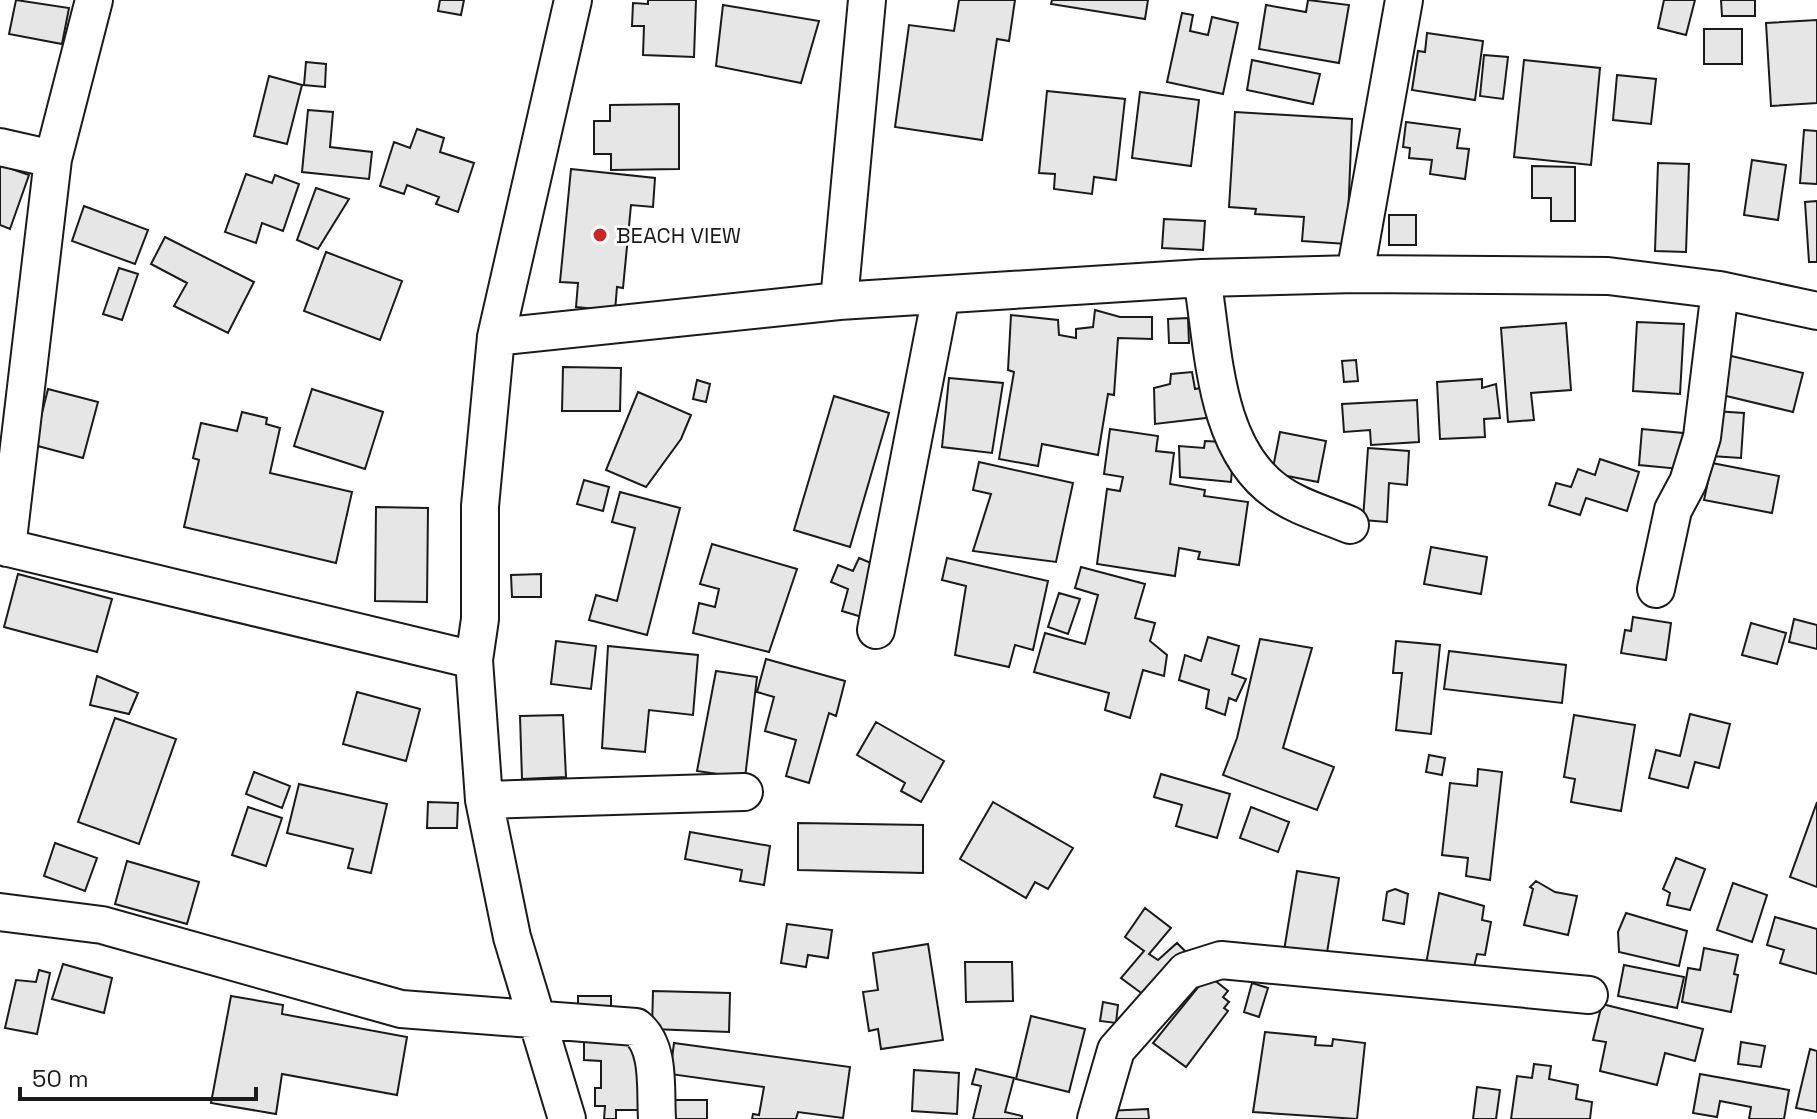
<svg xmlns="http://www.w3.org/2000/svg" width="1817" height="1119" viewBox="0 0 1817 1119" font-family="'Space Grotesk',sans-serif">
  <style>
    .building { fill: #e6e6e6; stroke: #1a1a1a; stroke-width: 2 }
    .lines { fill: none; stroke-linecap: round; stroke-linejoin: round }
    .minor-casing { stroke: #1a1a1a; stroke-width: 40 }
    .minor { stroke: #fff; stroke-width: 36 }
    .poi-dot { fill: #c62828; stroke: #fff; stroke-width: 3 }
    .labels { text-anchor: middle; stroke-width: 6; stroke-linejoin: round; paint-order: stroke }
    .poi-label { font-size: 22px; fill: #1a1a1a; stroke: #fff; text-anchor: start }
  </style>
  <rect width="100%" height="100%" fill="#fff"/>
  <path class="building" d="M16,0l53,8 -7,36 -53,-10z
    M440,0h24l-3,15 -23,-4z
    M648,0h48l-2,57 -51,-2 1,-29h-12l1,-23 15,1z
    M959,0h56l-6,41 -12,-2 -15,101 -87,-13 14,-102 45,6z
    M1052,0h96l-3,19 -94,-15z
    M1308,0l41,5 -10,58 -80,-14 7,-44 40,7z
    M1664,0h31l-9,35 -28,-7z
    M1721,0h34v16h-33z
    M723,5l96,16 -18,62 -85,-17z
    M1182,13l11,2 -3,16 18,4 4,-18 26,6 -15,71 -56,-12z
    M1817,20v83l-46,3 -5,-83z
    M1704,29h38v35h-38z
    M1427,33l56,8 -8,59 -63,-10 6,-39 7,1z
    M1484,55l24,2 -5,42 -23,-3z
    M1252,60l68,14 -7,30 -66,-14z
    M1524,60l76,8 -9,97 -77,-8z
    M306,62l20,2 -1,23 -21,-2z
    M1617,75l39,4 -5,45 -38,-4z
    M269,76l33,9 -15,59 -33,-8z
    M1047,91l78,8 -9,81 -22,-3 -2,17 -38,-5 1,-15 -16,-1z
    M1140,92l59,8 -8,66 -59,-8z
    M679,104v65l-68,1v-16h-17v-33h16v-16z
    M308,110l25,2 -3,35 42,5 -3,27 -67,-7z
    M1235,112l117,7 -5,125 -45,-3 2,-24 -49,-3 1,-5 -27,-2z
    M1406,122l54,7 -3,19 12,1 -4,30 -35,-5 2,-14 -23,-2 1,-10 -7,-1z
    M417,129l27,9 -4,14 34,11 -16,49 -22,-8 3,-7 -32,-12 -3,9 -24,-8 14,-44 16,6z
    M1804,130l13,1v53l-17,-1z
    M1752,160l34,5 -8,55 -34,-5z
    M1658,163l31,1 -3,88 -31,-1z
    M0,165l29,10 -19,54 -10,-4z
    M1532,166l43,1v54h-24v-23h-19z
    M571,169l84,9 -2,29 -22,-2 -8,83 -6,-1 -2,24 -39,-4 2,-24 -18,-1z
    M246,174l26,9 3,-8 24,9 -16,47 -21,-8 -6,20 -31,-11z
    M316,188l33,11 -31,50 -21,-9z
    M1817,201v61h-8l-4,-60z
    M84,206l64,24 -13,34 -63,-23z
    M1389,215h27v30h-27z
    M1164,219l41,2 -2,29 -41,-2z
    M165,237l89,45 -26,51 -54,-27 13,-23 -36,-19z
    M326,252l76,29 -22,59 -76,-29z
    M119,268l19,6 -16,46 -19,-6z
    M1095,310l25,7h32v22l-34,-1 -4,57 -6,-1 -10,61 -56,-11 -4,22 -39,-7 15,-87 -6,-2 3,-55 47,5 1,15 17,3v-9l17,-2z
    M1188,318l1,25h-20l-1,-24z
    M1637,322l47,2 -4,70 -47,-3z
    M1566,323l5,67 -40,3 3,27 -26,2 -7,-94z
    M1727,355l76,18 -10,39 -75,-18z
    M1356,360l2,21 -14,1 -2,-21z
    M563,367l58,1 -1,43h-58z
    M1192,372l3,17 16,-3 3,31 -59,7 -1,-36 16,-4 1,-10z
    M949,378l54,5 -11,70 -50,-6z
    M1482,379v9l14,-4 4,34 -16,1 1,18 -45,2 -3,-57z
    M697,380l13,4 -4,18 -13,-3z
    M48,389l50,13 -15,56 -49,-13z
    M312,389l71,23 -18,57 -71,-23z
    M638,392l53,23 -10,24 -35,48 -40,-17z
    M834,396l55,17 -39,134 -56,-17z
    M1417,400l2,42 -48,3 -1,-15 -26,2 -2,-28z
    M1714,411l30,2 -3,45 -30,-2z
    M242,412l25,6 -1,6 14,4 -10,45 82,19 -16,71 -152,-36 15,-67 -6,-2 8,-35 36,8z
    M1110,429l48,7 -2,15 18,2 -4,31 35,6 -1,6 44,6 -9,63 -41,-6 2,-7 -21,-4 -4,28 -78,-12 10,-75 13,2 3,-14 -19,-3z
    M1642,429l41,4 -3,36 -41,-4z
    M1280,432l46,9 -8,41 -46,-9z
    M1205,441l18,1 -1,13 11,1 -2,26 -51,-5 -1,-31 25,2z
    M1368,448l41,3 -2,34 -18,-2 -2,39 -24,-2z
    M1600,459l39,13 -12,39 -41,-13 -6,17 -31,-10 7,-22 15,4 7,-18 17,6z
    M979,462l94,21 -17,79 -83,-11 18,-57 -18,-4z
    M1712,463l67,13 -7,37 -68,-13z
    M584,480l25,7 -6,24 -26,-7z
    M620,492l60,16 -33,127 -58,-15 7,-25 21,6 18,-73 -23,-6z
    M376,507l52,1 -1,94 -52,-1z
    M712,544l85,25 -28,83 -76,-19 6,-30 16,4 4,-18 -19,-5z
    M1431,547l56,10 -6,37 -57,-10z
    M859,558l24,10 -21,49 -20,-6 6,-22 -17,-7 7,-17 15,6z
    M947,558l101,23 -15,69 -18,-5 -6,22 -54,-12 11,-69 -24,-6z
    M1081,567l64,17 -10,34 20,5 -5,18 17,14 -3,21 -21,-6 -13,48 -25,-8 4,-17 -75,-21 11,-39 40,11 13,-49 -23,-7z
    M18,574l94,25 -15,53 -93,-25z
    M541,574v23h-29l-1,-22z
    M1059,593l21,6 -12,35 -20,-7z
    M1633,617l38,6 -5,37 -45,-7 4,-23 6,1z
    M1794,619l23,6v24l-28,-7z
    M1751,623l35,10 -9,31 -35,-9z
    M1208,637l31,9 -7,28 14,5 -10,22 -7,-3 -4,17 -19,-7 3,-18 -30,-10 6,-25 16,6z
    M1260,639l52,9 -29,100 51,19 -17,43 -94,-35 14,-37z
    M556,641l40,5 -5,43 -40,-5z
    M1396,641l44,4 -9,89 -35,-4 6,-57h-9z
    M608,646l90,9 -5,60 -44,-5 -4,42 -43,-4z
    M1449,651l117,14 -4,38 -118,-14z
    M766,659l79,22 -9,35 -7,-3 -20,70 -23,-7 10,-36 -31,-9 9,-34 -17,-5z
    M716,671l41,6 -12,101 -48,-7z
    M97,676l41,17 -9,21 -39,-9z
    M357,692l63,17 -14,52 -63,-17z
    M1690,714l40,10 -11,44 -24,-6 -7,26 -39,-10 7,-28 24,6z
    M563,715l3,62 -44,2 -2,-63z
    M1574,715l61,10 -14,86 -50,-9 4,-23 -11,-2z
    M115,718l61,21 -37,105 -61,-22z
    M876,722l68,39 -23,41 -20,-11 4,-8 -48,-28z
    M1429,755l16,3 -3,17 -16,-3z
    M1478,769l24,3 -12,108 -24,-4 2,-18 -26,-3 8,-72 27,3z
    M254,772l36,14 -8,22 -36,-14z
    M1161,774l69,20 -13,44 -41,-12 6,-21 -28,-8z
    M299,784l88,20 -16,69 -23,-5 5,-19 -66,-16z
    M428,802l30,1 -1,25h-30z
    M993,802l80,46 -25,41 -13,-7 -9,16 -66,-39z
    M1817,802v85l-27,-10z
    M248,807l34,11 -16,48 -34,-11z
    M1251,807l38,15 -11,30 -38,-14z
    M798,823l125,2v48l-125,-3z
    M690,832l80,14 -6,39 -24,-4 2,-11 -57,-11z
    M55,843l42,15 -12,33 -41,-15z
    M1676,858l29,11 -15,41 -23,-5 3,-12 -7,-4z
    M127,861l72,21 -12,42 -72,-20z
    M1297,871l42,7 -14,87 -42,-8z
    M1536,881l19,11 22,4 -9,39 -44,-10 9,-36 -3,-2z
    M1733,883l34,12 -15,47 -35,-12z
    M1395,889l13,5 -4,30 -21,-4 4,-28z
    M1439,893l45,13 -2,14 9,2 -6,33 -8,-1 -3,13 -48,-3z
    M1145,908l26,20 -22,26 9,6 19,-17 14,14 -39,44 -31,-23 23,-27 -19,-14z
    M1626,913l61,18 -8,35 -60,-14 -1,-20z
    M1775,917l42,12v45l-37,-11 4,-13 -17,-5z
    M787,924l45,6 -4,28 -20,-3 -2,12 -25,-4z
    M928,944l15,96 -62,9 -3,-20 -9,2 -6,-39 15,-2 -5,-37z
    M1704,948l34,7 -4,19 4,1 -7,37 -49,-10 6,-34 12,2z
    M965,962h47l1,39 -47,1z
    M63,964l49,14 -8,35 -52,-14z
    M1624,965l60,12 -7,31 -59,-12z
    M39,970l11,3 -13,61 -32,-6 11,-48 20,2z
    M1208,975l20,16 -5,6 6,5 -5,6 4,3 -42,56 -33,-24z
    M1252,983l16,5 -9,29 -15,-5z
    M653,991l77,2 -1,39 -77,-3z
    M231,996l52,9 -1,9 125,23 -10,58 -115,-21 -6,40 -65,-11z
    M578,996h33v24h-33z
    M1103,1002l15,3 -2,18 -16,-2z
    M1602,1004l101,25 -8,32 -30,-8 -8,32 -57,-14 6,-29 -13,-2z
    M1031,1016l54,13 -16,63 -53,-13z
    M1265,1032l51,5 -1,8 17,1 1,-7 32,4 -8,76 -104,-7z
    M584,1035l54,1v74h-22v9h-12l1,-13h-10v-18h6v-27l-17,-1z
    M1741,1042l24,4 -4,21 -23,-3z
    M674,1043l176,24 -7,51 -45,-6 -2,7h-44l1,-5 6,1 5,-28 -94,-13z
    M1810,1049l7,2v61l-21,-4z
    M1534,1064l17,2 -2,13 29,6 -2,14 16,3 -2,17h-79l6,-43 15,2z
    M976,1069l38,9 -9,34 17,4v3h-49l8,-33 -9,-2z
    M914,1070l45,3 -2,41 -45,-3z
    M1700,1074l89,16 -5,29h-35l2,-12 -31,-6 -3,16 -24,-4z
    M1477,1087l23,3 -4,29h-23z
    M669,1100h38v19h-38z
    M1148,1109l1,10h-43v-8z"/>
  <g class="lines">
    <g class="minor-casing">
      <path id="minor" d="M0,147l53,12
        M1355,274l49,-274
        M1202,278c12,69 11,169 75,214 20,15 50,23 73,33
        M839,301l28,-301
        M496,337l343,-36 363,-23 153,-4 253,2 112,14 97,21
        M0,546l474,114
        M7,548l46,-389 41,-159
        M1656,589l17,-79 15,-28 14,-45 18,-147
        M876,630l65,-335
        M484,800l260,-8
        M0,912l102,13 299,84 235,18c25,20 19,62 21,92
        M567,1119l-55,-182 -28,-137 -10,-140 6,-41v-113l16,-169 77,-337
        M1096,1119l20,-69 70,-79 35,-11 368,35"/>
    </g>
    <use href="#minor" class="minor"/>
  </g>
  <circle class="poi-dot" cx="600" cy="235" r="8"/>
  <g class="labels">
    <g class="poi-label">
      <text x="616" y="243">BEACH VIEW</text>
    </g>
  </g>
  <path d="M20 1087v12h236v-12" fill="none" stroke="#1a1a1a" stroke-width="4"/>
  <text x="32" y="1087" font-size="24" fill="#1a1a1a" stroke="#ffffff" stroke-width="6" paint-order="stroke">50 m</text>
</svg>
